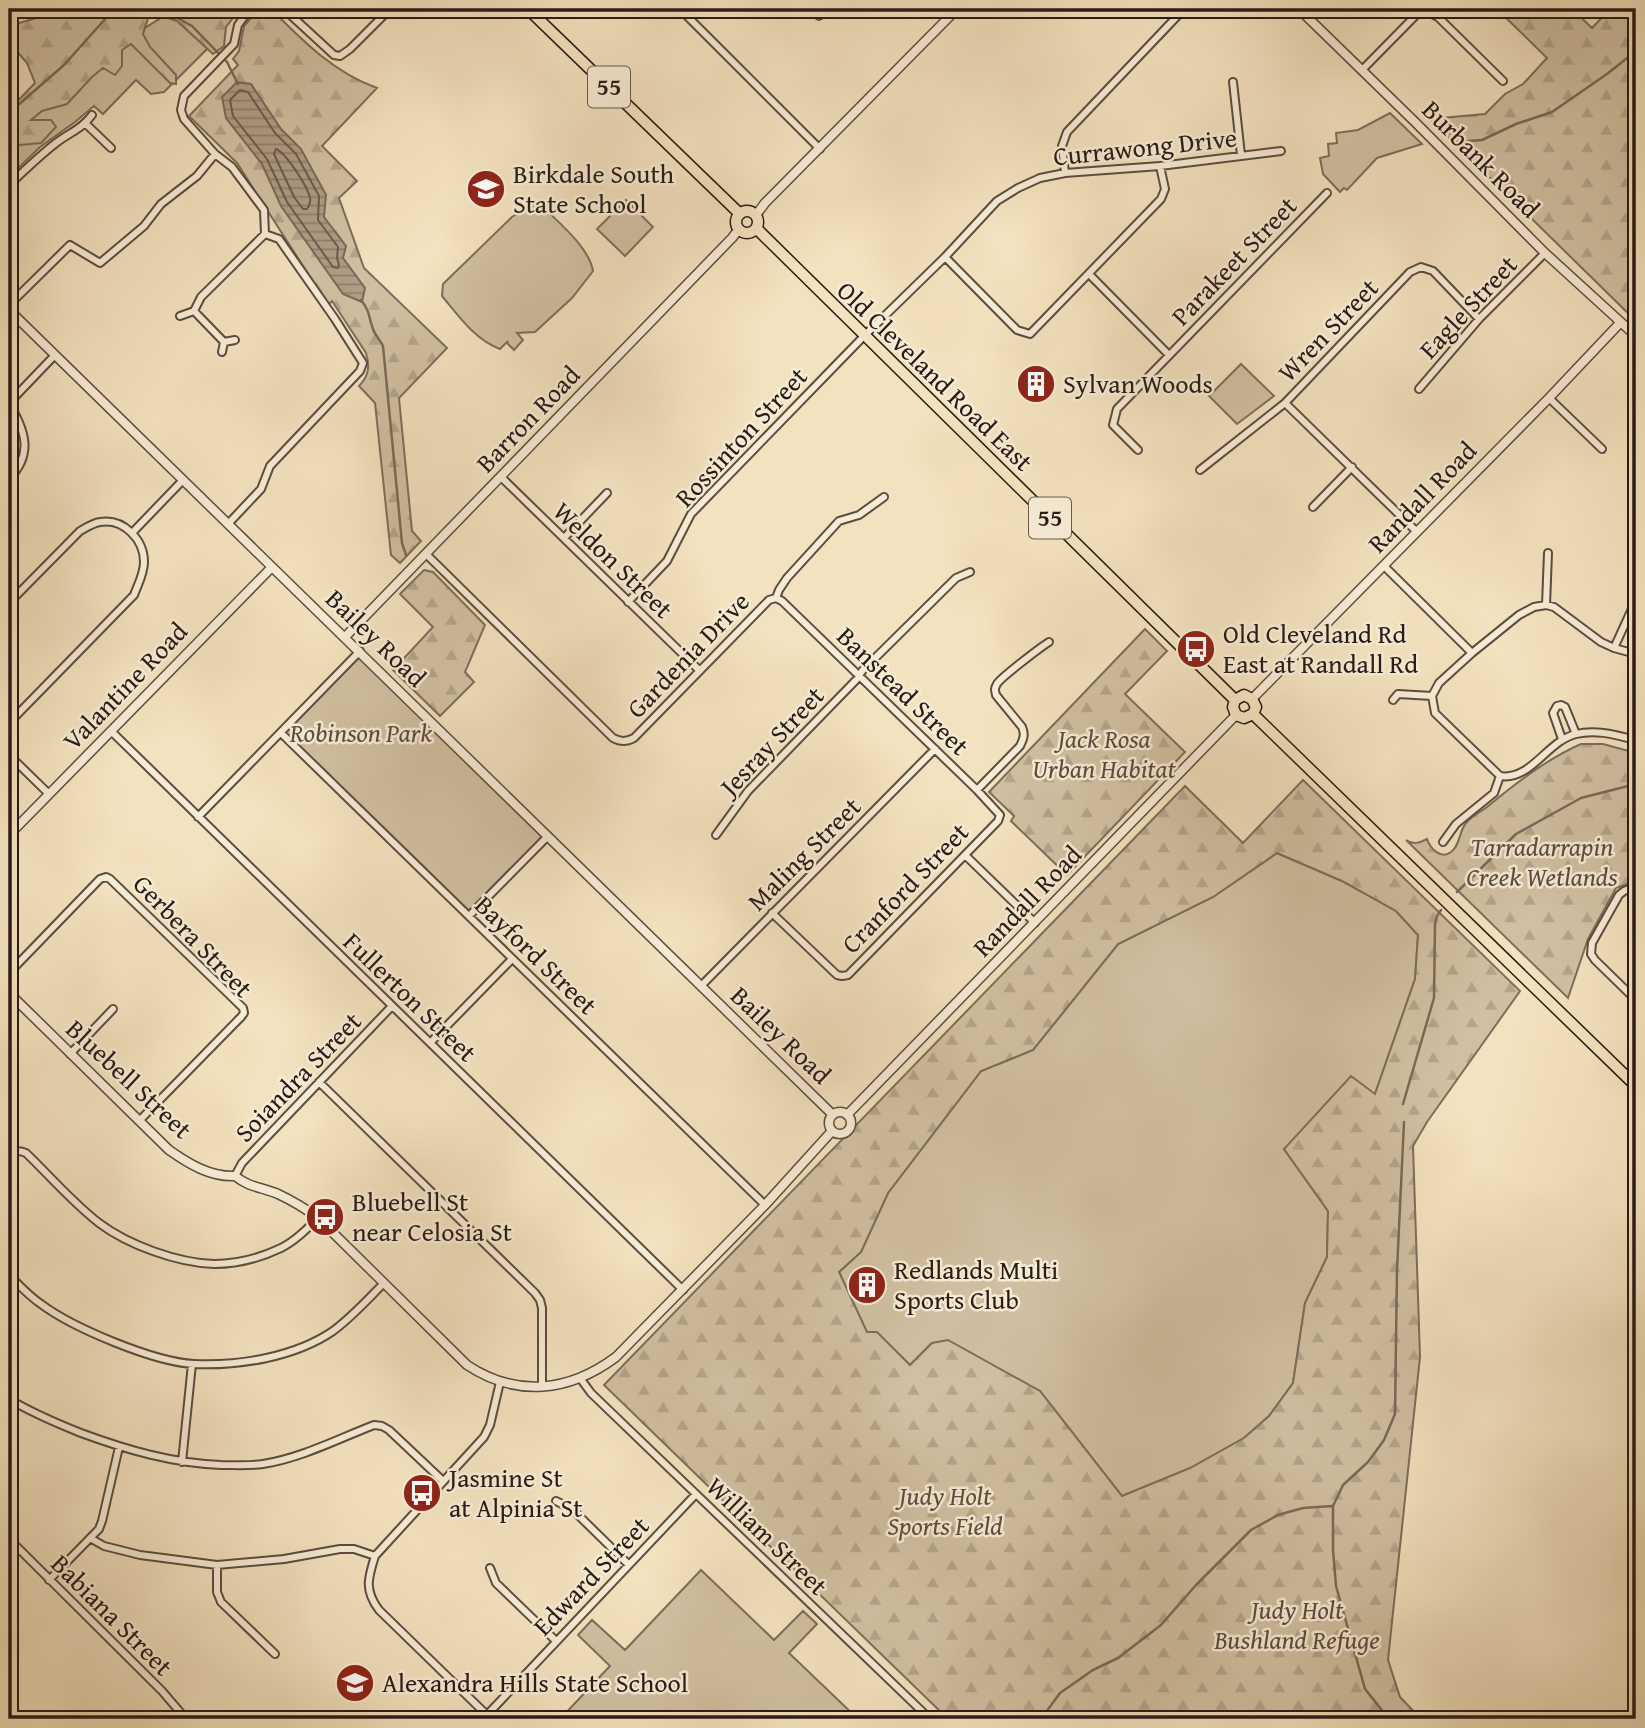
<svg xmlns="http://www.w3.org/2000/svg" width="1645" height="1728" viewBox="0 0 1645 1728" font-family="'Gentium Book Plus',serif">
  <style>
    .green { fill: #d0c0a2; stroke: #7c6e5b; stroke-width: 2 }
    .forest { fill: url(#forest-firs); stroke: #7c6e5b; stroke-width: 2; fill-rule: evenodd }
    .water { fill: url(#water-rules); stroke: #786a58; stroke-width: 2 }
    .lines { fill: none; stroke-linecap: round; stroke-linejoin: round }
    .shore { stroke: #6b5c4c; stroke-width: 2 }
    .stream { stroke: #786a58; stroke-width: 2.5 }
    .minor-casing { stroke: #5b4d3f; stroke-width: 10 }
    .tertiary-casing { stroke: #5b4d3f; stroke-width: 11 }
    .primary-casing { stroke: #281b14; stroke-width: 13 }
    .minor { stroke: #f7ecd5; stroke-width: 6 }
    .tertiary { stroke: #f7ecd5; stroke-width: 8 }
    .primary { stroke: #f3e2bf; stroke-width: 10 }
    .labels { text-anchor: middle; stroke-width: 5; stroke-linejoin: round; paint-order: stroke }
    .shield { fill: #f7ecd5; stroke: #665a4e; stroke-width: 2 }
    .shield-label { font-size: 24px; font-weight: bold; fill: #281b14 }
    .street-label { font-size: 26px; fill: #281b14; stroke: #f7ecd5 }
    .poi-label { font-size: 26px; fill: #281b14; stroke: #f7ecd5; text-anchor: start }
    .park-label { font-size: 26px; font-style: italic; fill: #5a4d3f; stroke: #f7ecd5 }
  </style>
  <defs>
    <pattern id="forest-firs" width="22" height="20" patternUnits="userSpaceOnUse" patternTransform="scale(1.75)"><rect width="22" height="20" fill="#d0c0a2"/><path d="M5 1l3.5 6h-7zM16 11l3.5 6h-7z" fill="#b3a48b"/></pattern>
    <pattern id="water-rules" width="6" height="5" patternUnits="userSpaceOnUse" patternTransform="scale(1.75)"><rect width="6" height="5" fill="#ae9e85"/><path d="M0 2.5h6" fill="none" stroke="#8e806c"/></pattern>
  </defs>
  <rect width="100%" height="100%" fill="#f3e2bf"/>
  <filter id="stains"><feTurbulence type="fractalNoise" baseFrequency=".00286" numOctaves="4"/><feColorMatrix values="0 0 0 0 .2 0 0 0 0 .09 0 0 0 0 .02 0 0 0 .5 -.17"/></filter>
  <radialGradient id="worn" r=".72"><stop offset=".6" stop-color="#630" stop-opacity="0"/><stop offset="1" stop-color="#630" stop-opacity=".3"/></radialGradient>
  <path class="green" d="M175,9l40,32 -51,51 -13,2 -15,-14 -33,34 -9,-8 -19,16 -35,25 -31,30v-63z
    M1390,113l32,31 -45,14 -30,32 -3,-2 -4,4 -17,-18 -3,-16 9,-2 -1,-12 9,-1 -1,-10 22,-3z
    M626,200l27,27 -28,29 -28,-27z
    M531,205l11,1c17,17 47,41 51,65l-21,27 -37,34 -18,1 6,7 -9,10 -7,-7 1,-2 -8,8c-25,-9 -41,-33 -58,-53l1,-12 69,-67z
    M1241,364l33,32 -37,28 -28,-28z
    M360,651l188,185 -79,80 -188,-183z
    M1277,853l65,28 54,30 22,24 -3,44 -40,115 -91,55 44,62 -1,46 -22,46 -12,80 -24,33 -25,22 -53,30 -69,28 -82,-105 -108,-48 -22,22 -33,-32h-10l-28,-61 22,-20 27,-59 93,-122 52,-21 85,-106 95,-47z
    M701,1570l73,70 29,-29 14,13 -28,29 69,66h-295l-2,-1 49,-52 -32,-31 14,-15 33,30z"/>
  <path class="forest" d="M42,9h198l-14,18 -2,19 -11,8 -36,-33 -27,-9 -7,22 7,13 26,28v9l-6,-1 -39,-39 -9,6v16l-7,9 -12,-7 -11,9 -25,27 -25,7 -11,9h20l5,7 -15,16 -32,3v-36l26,-27 -8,-20 -13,-15 -5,-22 31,-9z
    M259,9h10l5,3c31,31 61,61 103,76l-55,58 35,35 -18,17 25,70 83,80 -48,50 13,133 9,10 -21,22 -9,-8 -16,-152 -16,-17c10,-10 11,-20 7,-33l-34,-52 -4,4 -91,-142 -48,-47 49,-51 -5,-6 6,-8 5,-25z
    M1497,9h75l20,19 18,-19h26v312l-206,-202 55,-5 20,-20 18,-10 24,-26z
    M424,570l9,2 52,53 -20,47 9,10 -34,34 -47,-46 40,-43 -33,-33z
    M1145,629l22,22 -42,43 60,58 -118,123 -56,-54 3,-5 -25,-24z
    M1581,744h22l33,9v128l-20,7 -28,51 -20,59 -162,-158c8,5 13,3 21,-1 3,9 14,21 24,13 9,-6 8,-21 15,-29 5,-6 14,-11 21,-16 29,-24 60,-48 94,-63z
    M1303,780l217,211 -93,131 -14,24 7,211 -32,303 12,37 21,22h-473l-344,-334 581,-599 58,57zM1277,853l65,28 54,30 22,24 -3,44 -40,115 -24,-18 -67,73 44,62 -1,46 -22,46 -12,80 -24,33 -25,22 -54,30 -68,28 -82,-105 -92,-51 -16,3 -22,22 -33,-33h-10l-28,-60 22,-20 27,-59 93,-122 52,-21 85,-106 95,-47z"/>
  <path class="water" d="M237,82l14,2 30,45 20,20 25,46 -2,22 22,29 -3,12 22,30 -3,14 -19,-8 -62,-88 -19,-42 -36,-46 -4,-21z"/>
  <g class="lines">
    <path class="shore" d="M240,90l8,2 27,41 21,21 23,42 -1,24 20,27 -1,11 2,7 -1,3 -5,-1 -46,-65 -20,-43 -34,-43 -3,-16z
      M276,149c10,4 32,38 34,49 1,4 -1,8 -3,11h-4l-9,-12 -20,-43z"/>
    <path class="stream" d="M161,9l31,17 35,36 11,22
      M9,113l55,-48 50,-56
      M1456,142l26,-2 34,-16 36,-12 55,-38 29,-23
      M361,300c10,13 7,16 12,29 2,6 7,11 10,17l19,197 4,12
      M1457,892l59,-58 65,-36 55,-14
      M1403,1104l31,-106 1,-74 2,-8 4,-6
      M1041,1719l19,-26 33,-23 25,-12 43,-33 35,-40 55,-55 27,-15 25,-7 29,-2
      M1389,1719l-24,-30 -29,-103 -3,-36v-44l10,-21 25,-23 16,-22 11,-26 2,-144 7,-148"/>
    <g class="minor-casing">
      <path id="minor" d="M284,9l50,46 6,1 10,-7 40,-40
        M685,9v5l135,135
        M812,9l7,7
        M1422,9l16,8 65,64
        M1580,9l9,5 8,-2 4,-3
        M1362,70l60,-61
        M1233,82l8,73
        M86,124l25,24
        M1065,173l-3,-27 5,-14 117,-123
        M9,185c15,-14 30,-29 47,-42 13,-10 27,-15 36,-28
        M945,257l72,73 13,4 131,-135 4,-10 -5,-23
        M1089,274l80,81
        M9,305l61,-60 30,18 44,-37 17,-22 36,-28 18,-22
        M180,316l14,-5
        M235,340l-11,2 -30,-31 7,-14 64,-63
        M222,352l2,-10
        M1419,389l60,-70 66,-66
        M1549,398l53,51
        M9,403l46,-48
        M1285,403l132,129
        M1138,450l-25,-25 4,-16 210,-216
        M1200,470l85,-67 125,-131 11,-5 12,4 46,48
        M501,477l198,193
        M9,479c25,-25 16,-49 0,-76
        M1313,507l39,-40
        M228,524l33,-35 9,-23 90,-95 3,-8 -28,-44 -56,-80 -14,-5 -1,-24 -32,-43 -17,-13 -31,-35 -3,-9 3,-14 50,-52 4,-19 12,-16
        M132,533l51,-53
        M564,538l43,-45
        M426,554l187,184c8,4 13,4 21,0l135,-138 7,-2 3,-8 8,-12 52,-57 20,-6 25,-18
        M1384,566l88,87
        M628,602l39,-41 24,-47 173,-178 81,-79 52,-56 21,-13 22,-10 25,-5 95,-7 121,-15
        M9,603l71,-72c7,-4 13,-8 20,-9 24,-4 44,18 44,40 0,12 -6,22 -10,33l-125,128
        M1546,605l2,-52
        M1614,648l22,-48
        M1432,696l7,-13 33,-30 47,-38 15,-8 12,-2 8,2 47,35 13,6 22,6
        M1432,696l3,17 65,63
        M1393,700l5,-6 34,2
        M111,731l572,559
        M281,733l484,472
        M1562,739l-9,-26 4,-7 4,-1 4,2 11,27
        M9,755l40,39
        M1500,776c31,5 47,-35 76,-42 20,-5 40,1 60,6
        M977,790l43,-44c4,-8 5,-12 2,-19l-26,-32c-1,-5 -2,-6 1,-11 3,-6 44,-37 52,-42
        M198,817l162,-166
        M716,835l32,-44 109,-112 5,-8 94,-93 14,-6
        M1443,842l13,-18 38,-31 6,-17
        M965,855l70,68
        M1636,886l-12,5 -5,4 -27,48 -1,11 4,6 41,40
        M772,913l65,62 5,1 6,-1 150,-154 2,-6 -23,-25 -195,-189 -6,-3
        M469,916l79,-80
        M9,973l91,-94 6,-2 4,2 133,129 1,5 -3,4 -102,104
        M701,986l234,-237
        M430,1043l82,-84
        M70,1054l43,-45
        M319,1082l216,211 5,7 2,8v79
        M9,1156c5,-6 10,-6 17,-3 24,23 47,50 73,70 29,22 79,40 115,41 22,0 46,-6 67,-16 14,-7 26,-19 37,-30
        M235,1176l7,-13 150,-157
        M9,1275c10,10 20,21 32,29 32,24 113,58 153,60 46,2 101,-7 139,-33 19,-14 35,-32 51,-48
        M580,1378l11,15 339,326
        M9,1399c23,14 47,24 72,34 46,17 91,30 140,32 14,0 28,1 42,-1 38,-6 75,-25 111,-39l8,1 7,4 54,51
        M182,1462l10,-98
        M556,1501l16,8 56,55
        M90,1538l14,8 36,9 77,10 67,-6 56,-10h14l21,7
        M9,1539l153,152 24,28
        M217,1565v27l4,10 54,52
        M490,1568l6,15 60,58
        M49,1580l50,-51 3,-8 17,-74
        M487,1715l209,-221
        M491,1719l-112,-109c-15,-20 -11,-32 -4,-54l109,-119 6,-12 10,-43"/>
    </g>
    <g class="tertiary-casing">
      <path id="tertiary" d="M1299,9l117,114 129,130 91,83
        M756,215l9,-12 192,-194
        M9,310l824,805
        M345,637l387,-399 7,-9
        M1252,699l297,-301 71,-75
        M9,835l263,-268
        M9,993l160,157c20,14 41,27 66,26 15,12 27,11 43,18 15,7 28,15 40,24l149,147c50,33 102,27 149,-8l149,-152 67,-74
        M829 1123a11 11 0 1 1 22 0a11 11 0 1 1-22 0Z
        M847,1115l389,-400"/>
    </g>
    <g class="primary-casing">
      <path id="primary" d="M528,9l212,205
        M736 222a11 11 0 1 1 22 0a11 11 0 1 1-22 0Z
        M756,228l479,472
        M1235,700l9,-5 8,4 4,8 -3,7
        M1235,700l-2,7 3,8 8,3 9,-4
        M1253,714l383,372"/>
    </g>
    <use href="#minor" class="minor"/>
    <use href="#tertiary" class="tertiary"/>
    <use href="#primary" class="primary"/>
  </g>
  <defs>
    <g id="school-disc" transform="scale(2.0125)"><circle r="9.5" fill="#8f2418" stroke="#f7ecd5"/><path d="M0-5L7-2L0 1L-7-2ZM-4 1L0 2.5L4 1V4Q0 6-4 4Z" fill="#fff"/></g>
    <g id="building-disc" transform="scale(2.0125)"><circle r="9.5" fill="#8f2418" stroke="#f7ecd5"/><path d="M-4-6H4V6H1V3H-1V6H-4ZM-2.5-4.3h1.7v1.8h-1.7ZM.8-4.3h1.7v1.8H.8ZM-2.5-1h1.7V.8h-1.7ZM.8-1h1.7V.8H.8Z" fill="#fff"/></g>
    <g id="bus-disc" transform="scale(2.0125)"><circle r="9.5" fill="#8f2418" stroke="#f7ecd5"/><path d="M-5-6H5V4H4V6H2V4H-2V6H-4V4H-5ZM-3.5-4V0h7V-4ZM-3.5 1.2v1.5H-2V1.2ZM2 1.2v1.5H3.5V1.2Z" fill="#fff"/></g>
  </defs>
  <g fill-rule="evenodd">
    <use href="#school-disc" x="486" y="189"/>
    <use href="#building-disc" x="1036" y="384"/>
    <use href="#bus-disc" x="1196" y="649"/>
    <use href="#bus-disc" x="325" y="1217"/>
    <use href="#building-disc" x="867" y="1285"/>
    <use href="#bus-disc" x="422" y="1493"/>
    <use href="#school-disc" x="355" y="1683"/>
  </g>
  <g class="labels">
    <g class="shield">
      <rect x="588" y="66.5" width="42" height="41" rx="5"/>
      <rect x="1029" y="497.5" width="42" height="41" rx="5"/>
    </g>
    <g class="shield-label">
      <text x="609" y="95">55</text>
      <text x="1050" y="526">55</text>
    </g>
    <g class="street-label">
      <text transform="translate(1145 147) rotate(-6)" y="9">Currawong Drive</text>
      <text transform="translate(1481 159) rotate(45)" y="9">Burbank Road</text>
      <text transform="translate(1234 261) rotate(-46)" y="9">Parakeet Street</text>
      <text transform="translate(1468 307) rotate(-47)" y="9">Eagle Street</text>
      <text transform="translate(1328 330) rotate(-46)" y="9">Wren Street</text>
      <text transform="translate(935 376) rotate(44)" y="9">Old Cleveland Road East</text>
      <text transform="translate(528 419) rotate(-46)" y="9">Barron Road</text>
      <text transform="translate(741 437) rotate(-47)" y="9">Rossinton Street</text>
      <text transform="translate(1422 497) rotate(-46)" y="9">Randall Road</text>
      <text transform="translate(613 560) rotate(44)" y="9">Weldon Street</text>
      <text transform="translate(376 638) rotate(44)" y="9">Bailey Road</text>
      <text transform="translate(688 655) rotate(-46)" y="9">Gardenia Drive</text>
      <text transform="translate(125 686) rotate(-46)" y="9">Valantine Road</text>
      <text transform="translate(903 691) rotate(44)" y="9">Banstead Street</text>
      <text transform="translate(772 741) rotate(-47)" y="9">Jesray Street</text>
      <text transform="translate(804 854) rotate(-45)" y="9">Maling Street</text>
      <text transform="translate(905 888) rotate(-46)" y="9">Cranford Street</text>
      <text transform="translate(1027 901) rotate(-46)" y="9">Randall Road</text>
      <text transform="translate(193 936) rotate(46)" y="9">Gerbera Street</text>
      <text transform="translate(536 955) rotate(44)" y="9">Bayford Street</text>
      <text transform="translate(410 997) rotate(44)" y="9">Fullerton Street</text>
      <text transform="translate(781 1035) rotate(44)" y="9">Bailey Road</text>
      <text transform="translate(298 1077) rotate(-46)" y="9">Soiandra Street</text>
      <text transform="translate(129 1079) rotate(43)" y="9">Bluebell Street</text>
      <text transform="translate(767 1536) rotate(44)" y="9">William Street</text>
      <text transform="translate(591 1576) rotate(-46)" y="9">Edward Street</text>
      <text transform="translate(112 1615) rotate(45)" y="9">Babiana Street</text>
    </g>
    <g class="poi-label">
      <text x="513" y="183">Birkdale South<tspan x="513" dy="30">State School</tspan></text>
      <text x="1063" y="393">Sylvan Woods</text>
      <text x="1223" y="643">Old Cleveland Rd<tspan x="1223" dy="30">East at Randall Rd</tspan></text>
      <text x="352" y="1211">Bluebell St<tspan x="352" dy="30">near Celosia St</tspan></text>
      <text x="894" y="1279">Redlands Multi<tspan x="894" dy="30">Sports Club</tspan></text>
      <text x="449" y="1487">Jasmine St<tspan x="449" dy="30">at Alpinia St</tspan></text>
      <text x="382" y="1692">Alexandra Hills State School</text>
    </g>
    <g class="park-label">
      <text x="361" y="742">Robinson Park</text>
      <text x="1104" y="748">Jack Rosa<tspan x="1104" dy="30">Urban Habitat</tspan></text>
      <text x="1542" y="856">Tarradarrapin<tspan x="1542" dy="30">Creek Wetlands</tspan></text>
      <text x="945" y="1505">Judy Holt<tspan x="945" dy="30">Sports Field</tspan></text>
      <text x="1297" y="1619">Judy Holt<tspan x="1297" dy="30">Bushland Refuge</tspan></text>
    </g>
  </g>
  <rect width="1645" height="1728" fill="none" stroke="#f3e2bf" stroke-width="35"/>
  <rect x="10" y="10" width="1624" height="1707" fill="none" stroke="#281b14" stroke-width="3.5"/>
  <rect x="18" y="18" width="1610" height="1693" fill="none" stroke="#281b14" stroke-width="2"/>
  <rect width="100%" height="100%" filter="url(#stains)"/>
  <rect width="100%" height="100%" fill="url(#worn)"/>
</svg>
